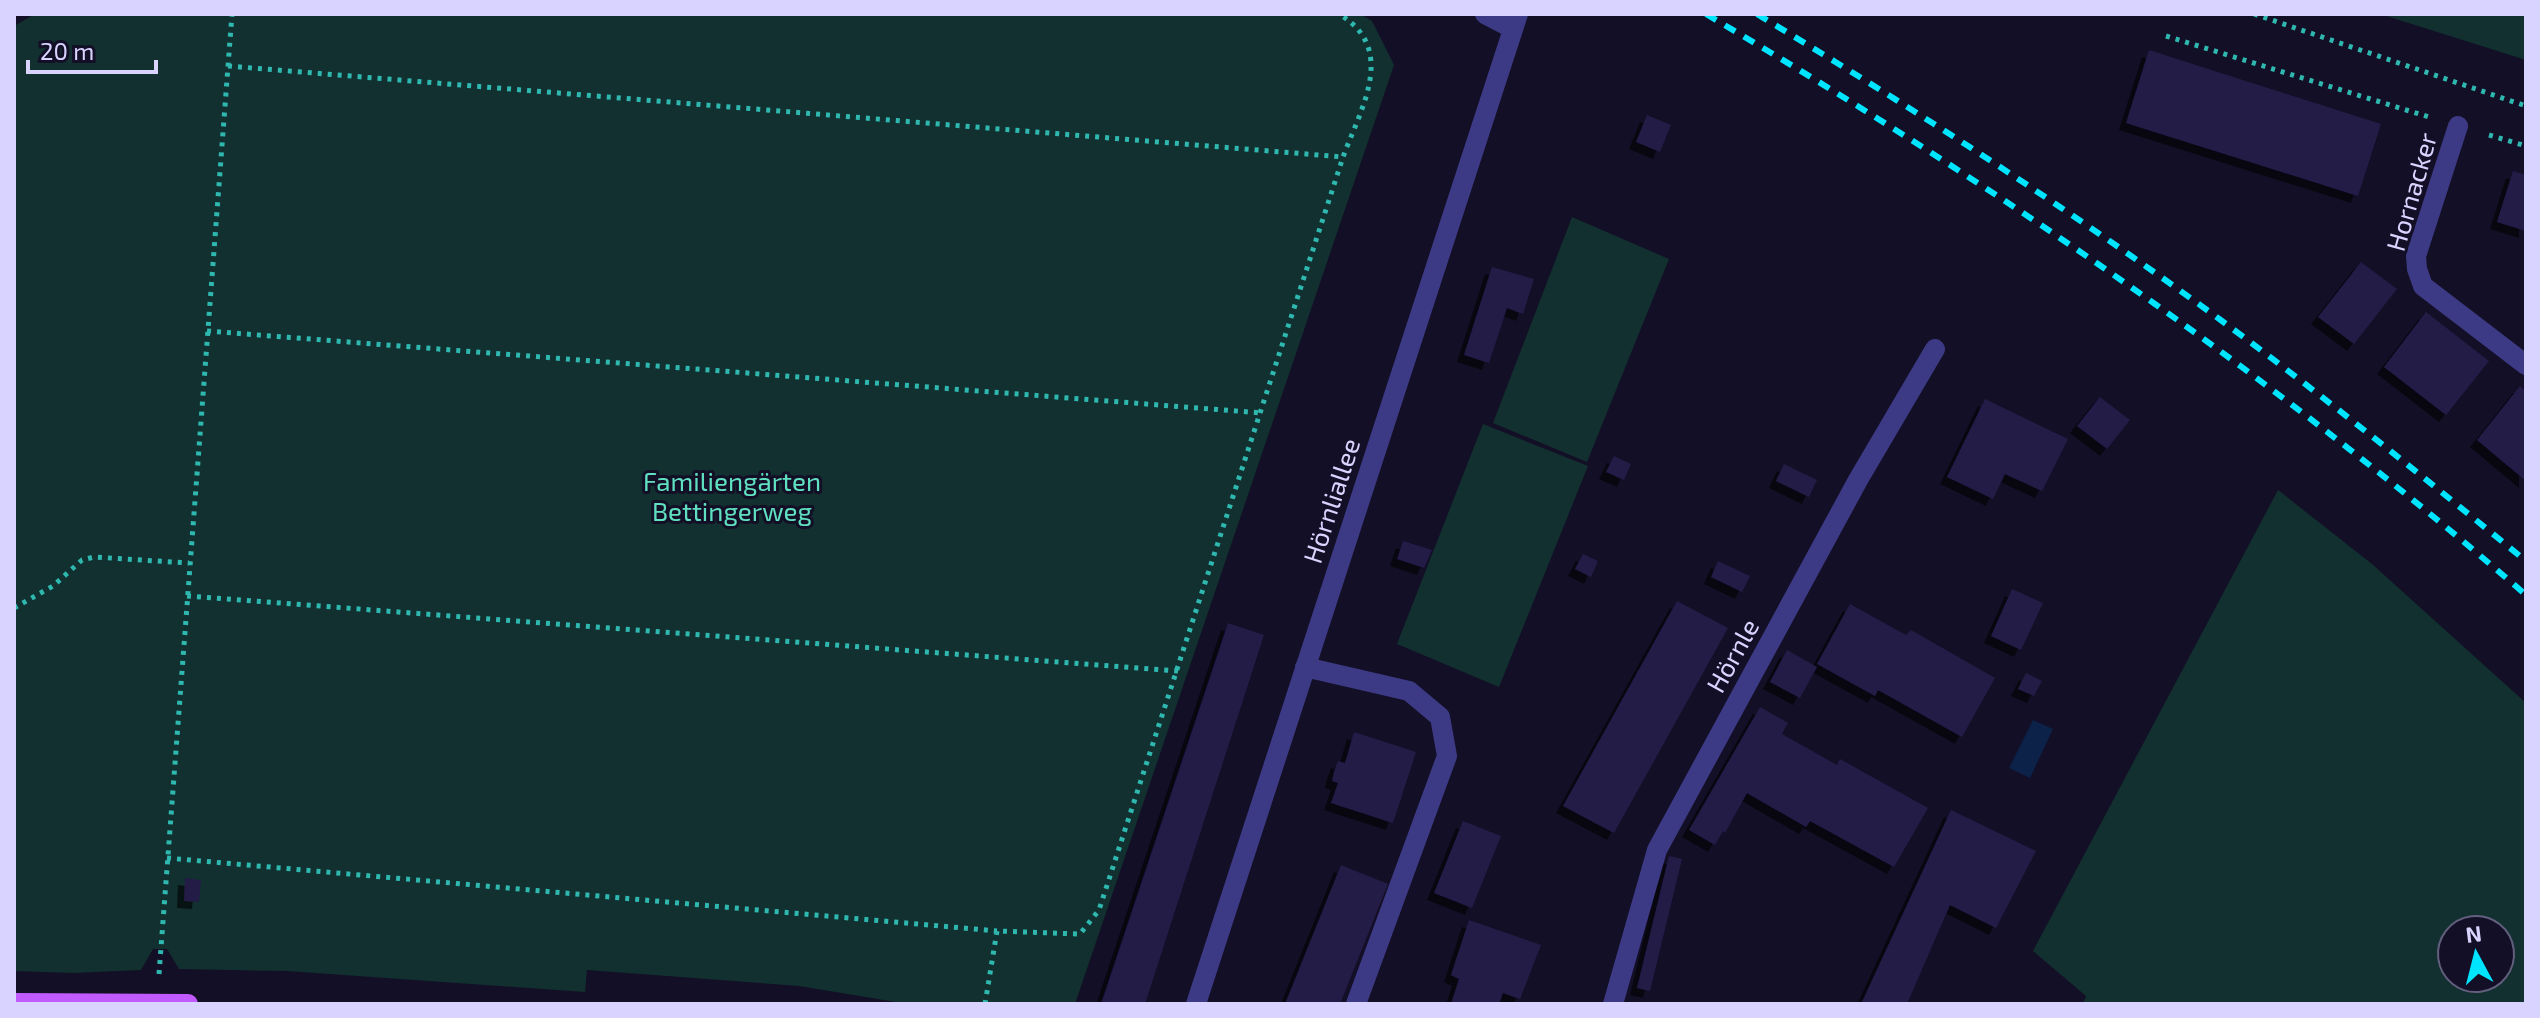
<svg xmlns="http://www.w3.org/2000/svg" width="2540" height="1018" viewBox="0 0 2540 1018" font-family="'Exo 2',sans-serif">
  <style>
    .green { fill: #12302f; fill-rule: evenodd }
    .water { fill: #0c2248 }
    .building { fill: #241b47; filter: url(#shadow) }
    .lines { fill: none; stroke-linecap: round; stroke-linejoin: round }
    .path { stroke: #2fb8b0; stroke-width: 5; stroke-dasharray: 4 6; stroke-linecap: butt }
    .minor { stroke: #3d3a85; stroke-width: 20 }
    .major { stroke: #c25bff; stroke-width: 20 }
    .rail { stroke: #00e5ff; stroke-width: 6; stroke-dasharray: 12 10; stroke-linecap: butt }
    .labels { text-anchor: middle; stroke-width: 6; stroke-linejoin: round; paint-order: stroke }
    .street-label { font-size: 26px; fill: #d9d4ff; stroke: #130f26 }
    .park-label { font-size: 26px; fill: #5fe0c0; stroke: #130f26 }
  </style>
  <defs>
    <filter id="shadow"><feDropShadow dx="-7" dy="7" stdDeviation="0" flood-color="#0009"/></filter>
  </defs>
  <rect width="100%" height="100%" fill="#130f26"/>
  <path class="green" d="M35,14h1325l12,7 22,44 -319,939h-167l-109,-18 -212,-16 -2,22 -298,-21 -108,-2 -12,-20h-14l-12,21 -67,3 -60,-2v-945z
    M2380,14h146v46z
    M1572,217l97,42 -82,203 -94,-39z
    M1483,424l105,42 -89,221 -102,-43z
    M2278,490l94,74 154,139v301h-443l3,-8 -53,-45zM2500,930v48h-48v-48z"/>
  <path class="water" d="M2033,720l20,9 -23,49 -21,-10z"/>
  <path class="building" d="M2149,50l232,74 -23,72 -232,-73z
    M1647,115l24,10 -11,27 -24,-10z
    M2513,171l13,4v56l-29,-9z
    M2361,262l36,27 -43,55 -36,-27z
    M1492,267l42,12 -11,35 -16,-6 -18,55 -25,-8z
    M2426,312l63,49 -43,54 -62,-48z
    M2520,386l6,5v90l-49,-41z
    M2100,397l30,23 -23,29 -30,-23z
    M1985,399l83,40 -26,52 -37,-17 -12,25 -46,-22z
    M1614,456l17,8 -7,16 -18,-8z
    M1784,464l33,16 -8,17 -33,-16z
    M1403,541l29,9 -8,18 -27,-9z
    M1583,554l15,7 -7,16 -16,-8z
    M1718,561l32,15 -8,16 -31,-15z
    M2012,589l31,14 -22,47 -30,-14z
    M1677,601l51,27 -114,205 -51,-27z
    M1850,604l56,31 5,-5 84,48 -33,59 -84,-47 -3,6 -58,-32z
    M1228,623l36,12 -119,369h-44z
    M1787,650l30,17 -17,31 -30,-16z
    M2026,673l16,8 -8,15 -16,-7z
    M1760,707l28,16 -6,11 55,31 3,-6 88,49 -34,59 -84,-46 -4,6 -59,-34 -22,40 -2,-2 -8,14 -26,-15z
    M1354,732l62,20 -23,71 -62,-20 7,-20 -6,-2 2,-9 4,-11 7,2z
    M1951,810l85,41 -40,77 -46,-23 -43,99h-46z
    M1463,821l38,15 -29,72 -38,-15z
    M1669,856l13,3 -32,132 -13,-3z
    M1341,865l47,19 -48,120h-55z
    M185,878l16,2 -2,22 -15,-1z
    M1469,920l72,25 -21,54 -17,-6 -4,11h-48l8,-25 -8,-4z"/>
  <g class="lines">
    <path class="path" d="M2254,14l272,92
      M2166,36l263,81
      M228,66l1115,91
      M2489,135l37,11
      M207,331l1055,82
      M187,596l991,75
      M14,608l39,-22 29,-26 12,-3 95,6
      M167,858l830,73
      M159,974l73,-960
      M783,1004v-2
      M985,1004l12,-73 83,3 19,-24 244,-753c18,-49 55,-108 -4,-143"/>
    <path class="minor" d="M1485,14l27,14
      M2458,126l-42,130 1,13 6,17 103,79
      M1305,667l104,24 31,26 7,39 -91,248
      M1196,1004l322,-990
      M1613,1004l44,-154 201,-370 77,-131"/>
    <path class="major" d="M14,1003l174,1"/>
    <path class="rail" d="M1706,14c288,170 567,361 820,581
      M1757,14c159,96 315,197 465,307 104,77 204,158 304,240"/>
  </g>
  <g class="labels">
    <g class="street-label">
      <text transform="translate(2412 192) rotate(-74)" y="9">Hornacker</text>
      <text transform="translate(1332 501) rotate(-72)" y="9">Hörnliallee</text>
      <text transform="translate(1733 656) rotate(-61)" y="9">Hörnle</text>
    </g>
    <g class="park-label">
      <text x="732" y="491">Familiengärten<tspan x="732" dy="30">Bettingerweg</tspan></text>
    </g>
  </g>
  <rect width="2540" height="1018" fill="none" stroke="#d9d4ff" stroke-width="32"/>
  <g transform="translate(2476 954) rotate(353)"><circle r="38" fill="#130f26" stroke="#625e7d" stroke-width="2"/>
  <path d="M0-6L14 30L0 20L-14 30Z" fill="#00e5ff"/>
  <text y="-12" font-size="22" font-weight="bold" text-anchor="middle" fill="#d9d4ff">N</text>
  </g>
  <path d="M28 60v12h128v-12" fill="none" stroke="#d9d4ff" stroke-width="4"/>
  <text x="40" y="60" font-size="24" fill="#d9d4ff" stroke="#130f26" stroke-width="6" paint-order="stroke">20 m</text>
</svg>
